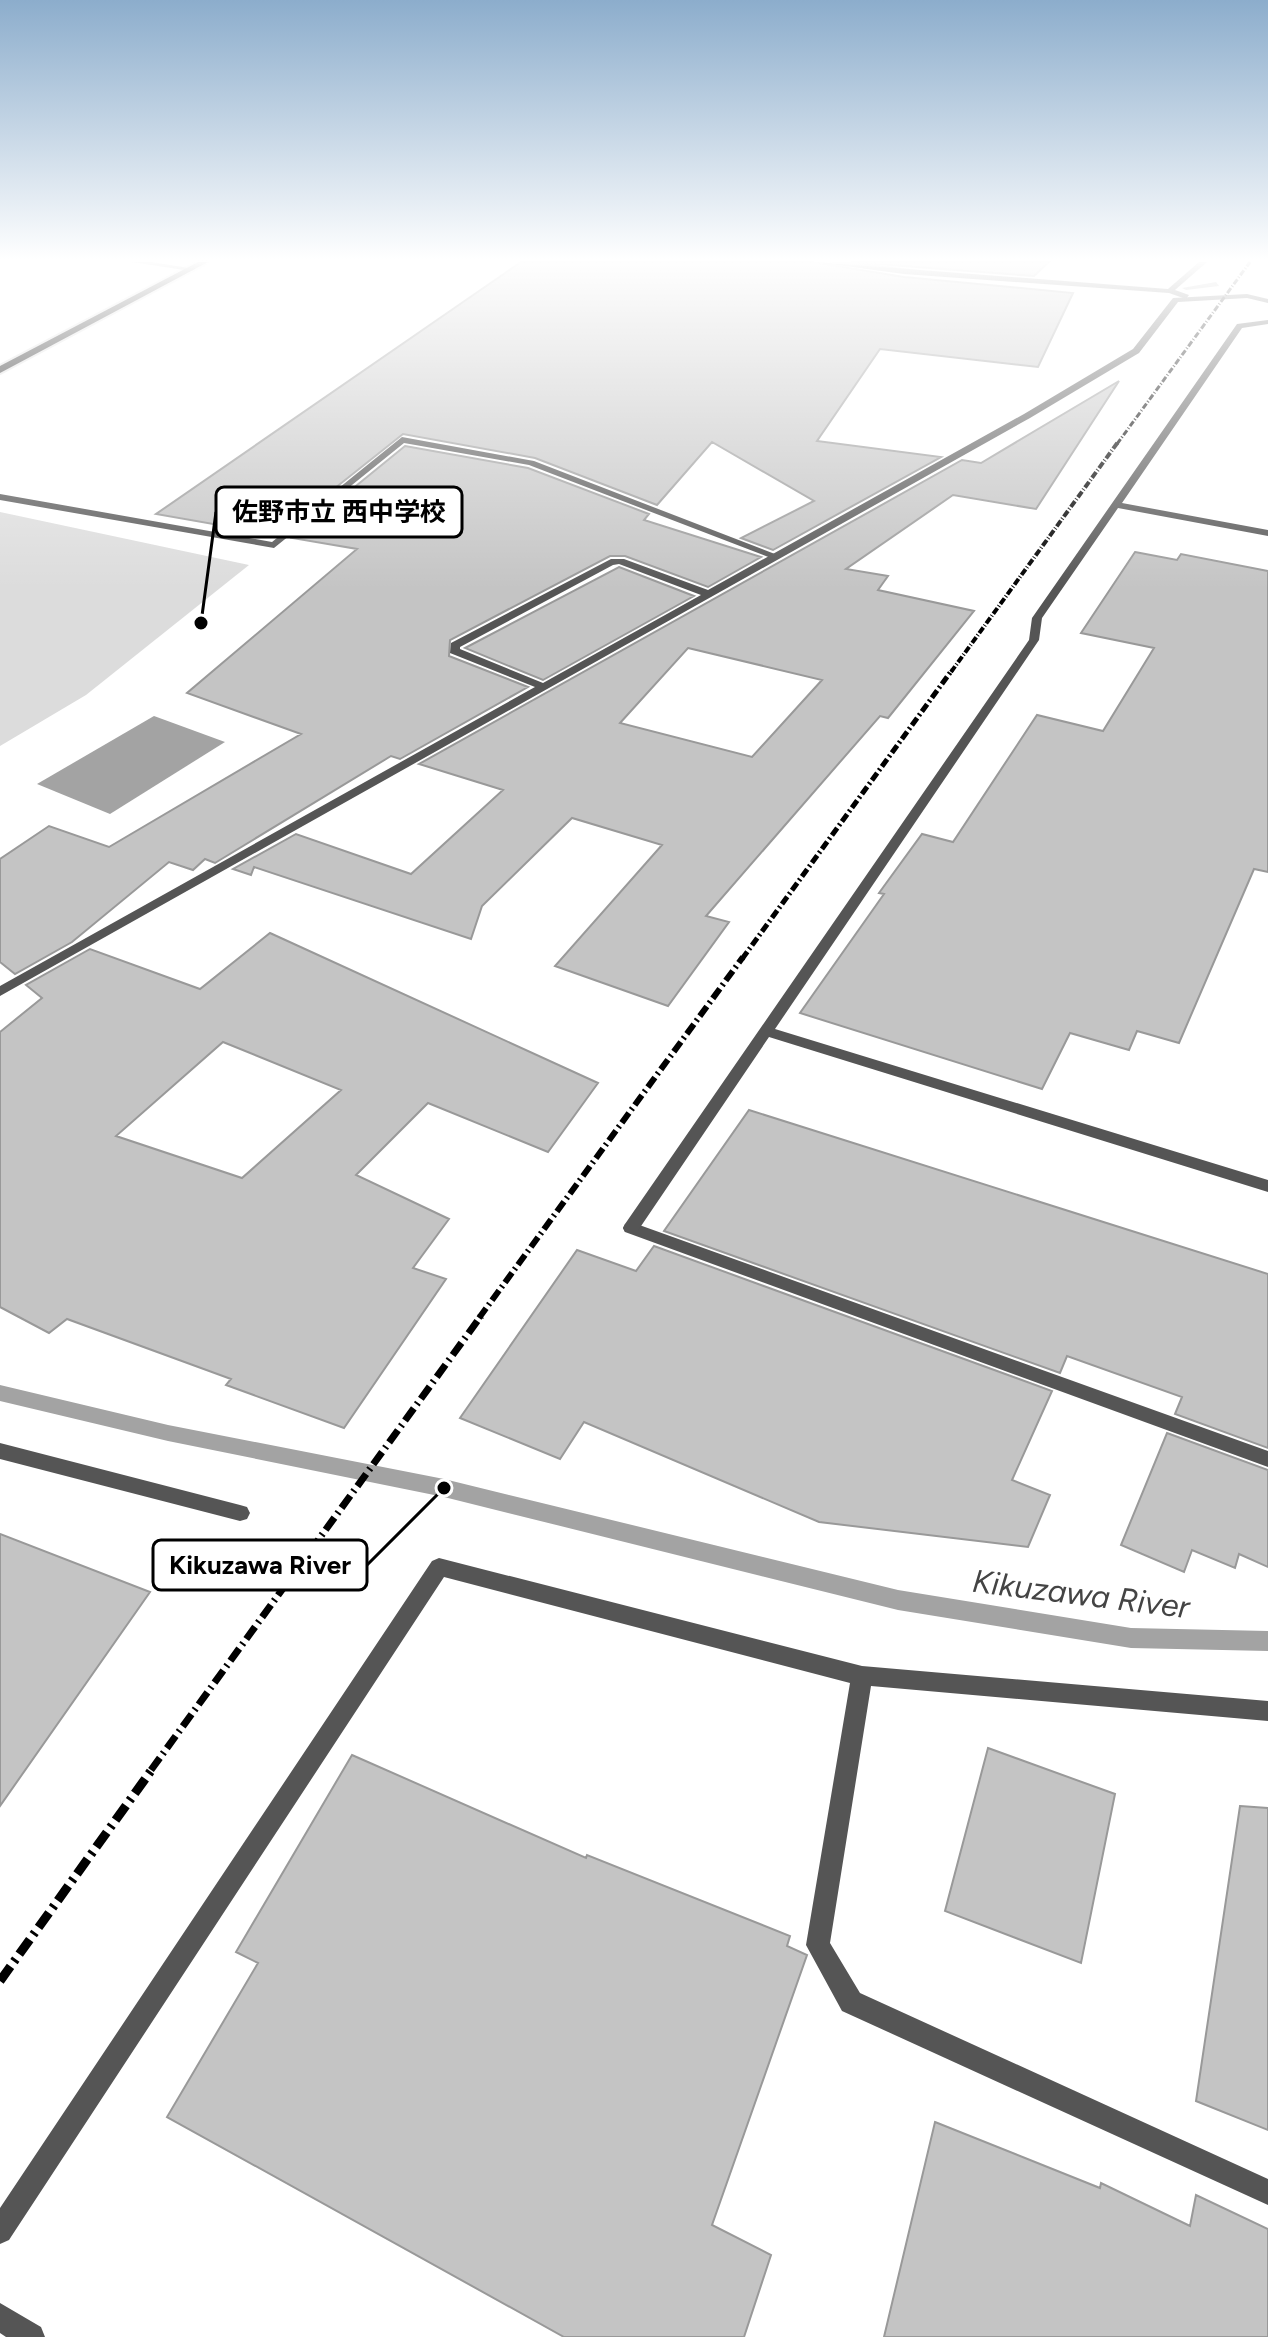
<svg xmlns="http://www.w3.org/2000/svg" width="1268" height="2337" viewBox="0 0 1268 2337" font-family="Figtree,'Noto Sans JP',sans-serif">
  <style>
    .green { fill: #dcdcdc }
    .water { fill: #a3a3a3 }
    .lines { fill: none; stroke-linecap: round; stroke-linejoin: round }
    .stream { fill: #a3a3a3; fill-rule: evenodd }
    .building { fill: #c4c4c4; stroke: #999; stroke-width: 2; fill-rule: evenodd }
    .primary-casing { stroke: #dbdbdb; stroke-width: 4 }
    .lane { fill: #555; fill-rule: evenodd }
    .street { fill: #555; fill-rule: evenodd }
    .primary { fill: #000; fill-rule: evenodd }
    .rail-far5 { stroke: #000; stroke-width: 3; stroke-dasharray: 6 2 1 2; stroke-linecap: butt }
    .rail-far4 { stroke: #000; stroke-width: 4; stroke-dasharray: 7 2 1 2; stroke-linecap: butt }
    .rail-far3 { stroke: #000; stroke-width: 5; stroke-dasharray: 9 3 2 3; stroke-linecap: butt }
    .rail-far2 { stroke: #000; stroke-width: 6; stroke-dasharray: 12 4 2 4; stroke-linecap: butt }
    .rail-far1 { stroke: #000; stroke-width: 7; stroke-dasharray: 15 5 2 5; stroke-linecap: butt }
    .rail { stroke: #000; stroke-width: 9; stroke-dasharray: 18 6 3 6; stroke-linecap: butt }
    .labels { text-anchor: middle; stroke-width: 7; stroke-linejoin: round; paint-order: stroke }
    .near-water-label { font-size: 32px; font-style: italic; fill: #444; stroke: #fff }
    .leader { fill: none; stroke: #000; stroke-width: 3 }
    .callout-dot { fill: #000; stroke: #fff; stroke-width: 3 }
    .callout { fill: #fff; stroke: #000; stroke-width: 3 }
    .callout-label { font-size: 26px; text-anchor: middle; font-weight: bold; fill: #000 }
  </style>
  <rect width="100%" height="100%" fill="#fff"/>
  <path class="green" d="M0,512l249,53 -163,130 -86,51z"/>
  <path class="water" d="M154,716l71,26 -115,72 -73,-30z"/>
  <g class="lines">
    <path class="stream" d="M829,262h25l63,8 -4,2z
      M1216,282l3,4 -33,4 -4,-2z
      M0,1385l168,40 276,54 454,111 233,38 137,3v20l-137,-3 -233,-38 -454,-113 -276,-56 -168,-40z"/>
  </g>
  <path class="building" d="M521,262h291l92,15 169,16 -35,74 -158,-18 -63,92 124,16 -168,93 -32,-12 73,-37 -102,-59 -55,63 -122,-47 -132,-24 -127,101 -120,-21z
    M851,262h198l-15,14z
    M1119,381l-83,128 -83,-14 -107,74 42,7 -10,14 96,21 -86,107 -8,-2 -174,200 23,6 -61,84 -113,-40 107,-121 -90,-27 -90,88 -11,33 -217,-72 -3,8 -18,-6 63,-35 115,40 92,-84 -84,-26 543,-304 19,3zM688,648l134,32 -70,77 -132,-34z
    M405,446l123,22 121,46 -5,6 117,37 -53,30 -83,-31h-15l-160,84 -1,16 79,31 -128,72 -9,-3 -176,107 -10,-4 -12,11 -24,-8 -97,80 -57,32 -15,-12v-103l49,-33 60,21 192,-113 -114,-41 170,-144 -65,-11z
    M1135,552l42,8 4,-6 87,17v301l-14,-3 -75,174 -42,-12 -8,19 -59,-17 -28,56 -242,-76 84,-119 -5,-1 43,-59 31,8 84,-127 66,16 51,-83 -73,-15z
    M619,567l75,29 -151,84 -78,-32z
    M270,933l328,150 -50,69 -120,-49 -72,72 93,44 -36,49 33,11 -102,149 -118,-43 5,-6 -164,-60 -18,14 -49,-26v-275l42,-34 -16,-13 64,-36 110,40zM223,1042l118,48 -99,88 -126,-42z
    M749,1110l519,164v174l-93,-34 7,-17 -115,-41 -7,17 -396,-142z
    M654,1246l398,145 -40,89 38,15 -22,52 -209,-25 -235,-100 -24,37 -100,-41 117,-168 59,21z
    M1167,1433l101,37v97l-29,-13 -4,14 -43,-18 -8,22 -63,-27z
    M0,1534l150,58 -150,214z
    M988,1748l127,46 -34,169 -136,-52z
    M352,1755l234,103 1,-3 203,81 -3,10 20,9 -95,270 59,30 -27,82h-180l-397,-220 91,-154 -22,-11z
    M1240,1806l28,2v322l-72,-29z
    M935,2122l165,66 1,-5 89,43 6,-31 72,34v108h-384z"/>
  <g class="lines">
    <g class="primary-casing">
      <path id="primary" d="M198,262h10l-208,111v-7z"/>
    </g>
    <path class="lane" d="M815,262l353,27 31,-27h8l-32,28 14,5 -3,4 -17,-6 -265,-19z
      M402,437l132,24 246,95 -9,2 -242,-93 -125,-22 -130,105 -274,-48v-6l272,48z
      M631,1222l637,229v16l-643,-235 -2,-4 2,-4z
      M0,2303l41,24 4,10h-39l-6,-4z"/>
    <path class="street" d="M132,262h19l44,7 -4,2z
      M1247,294l21,5v4l-21,-5 -69,4 -39,51 -109,65 -1030,578v-10l535,-299 -85,-34 1,-10 160,-84h13l84,31 316,-176 109,-65 40,-51zM619,564l82,31 -158,88 -83,-34v-2l153,-82z
      M1268,320v4l-26,4 -120,175 146,27v6l-150,-28 -76,110 -3,22 -264,389 493,151v12l-499,-155 -132,195h-12l-2,-4 2,-4 404,-584 3,-22 205,-294z
      M0,1443l240,62 7,2 3,6 -3,6 -7,2 -240,-62z
      M439,1558l423,108 406,35v20l-397,-35 -41,257 30,50 408,186v26l-426,-194 -36,-66 44,-262 -406,-106 -435,663 -9,4v-36l432,-647z"/>
    <use href="#primary" class="primary"/>
    <path class="rail-far5" d="M1117,444l133,-182"/>
    <path class="rail-far4" d="M951,672l167,-230"/>
    <path class="rail-far3" d="M742,959l210,-289"/>
    <path class="rail-far2" d="M479,1318l264,-361"/>
    <path class="rail-far1" d="M151,1770l330,-454"/>
    <path class="rail" d="M0,1981l153,-213"/>
  </g>
  <linearGradient id="sky" x2="0" y2="1"><stop stop-color="#8cadcc"/><stop offset="0.44" stop-color="#fff"/><stop offset="1" stop-color="#fff" stop-opacity="0"/></linearGradient>
  <rect width="1268" height="589" fill="url(#sky)"/>
  <g class="labels">
    <g class="near-water-label">
      <text transform="translate(1081 1594) rotate(7)" y="11">Kikuzawa River</text>
    </g>
  </g>
  <path class="leader" d="M201 623L216 512M444 1488L367 1565"/>
  <g class="callout-dot">
    <circle cx="201" cy="623" r="8"/>
    <circle cx="444" cy="1488" r="8"/>
  </g>
  <g class="callout">
    <rect x="216" y="487" width="246" height="50" rx="8"/>
    <rect x="153" y="1540" width="214" height="50" rx="8"/>
  </g>
  <g class="callout-label">
    <text x="339" y="521">佐野市立 西中学校</text>
    <text x="260" y="1574">Kikuzawa River</text>
  </g>
</svg>
